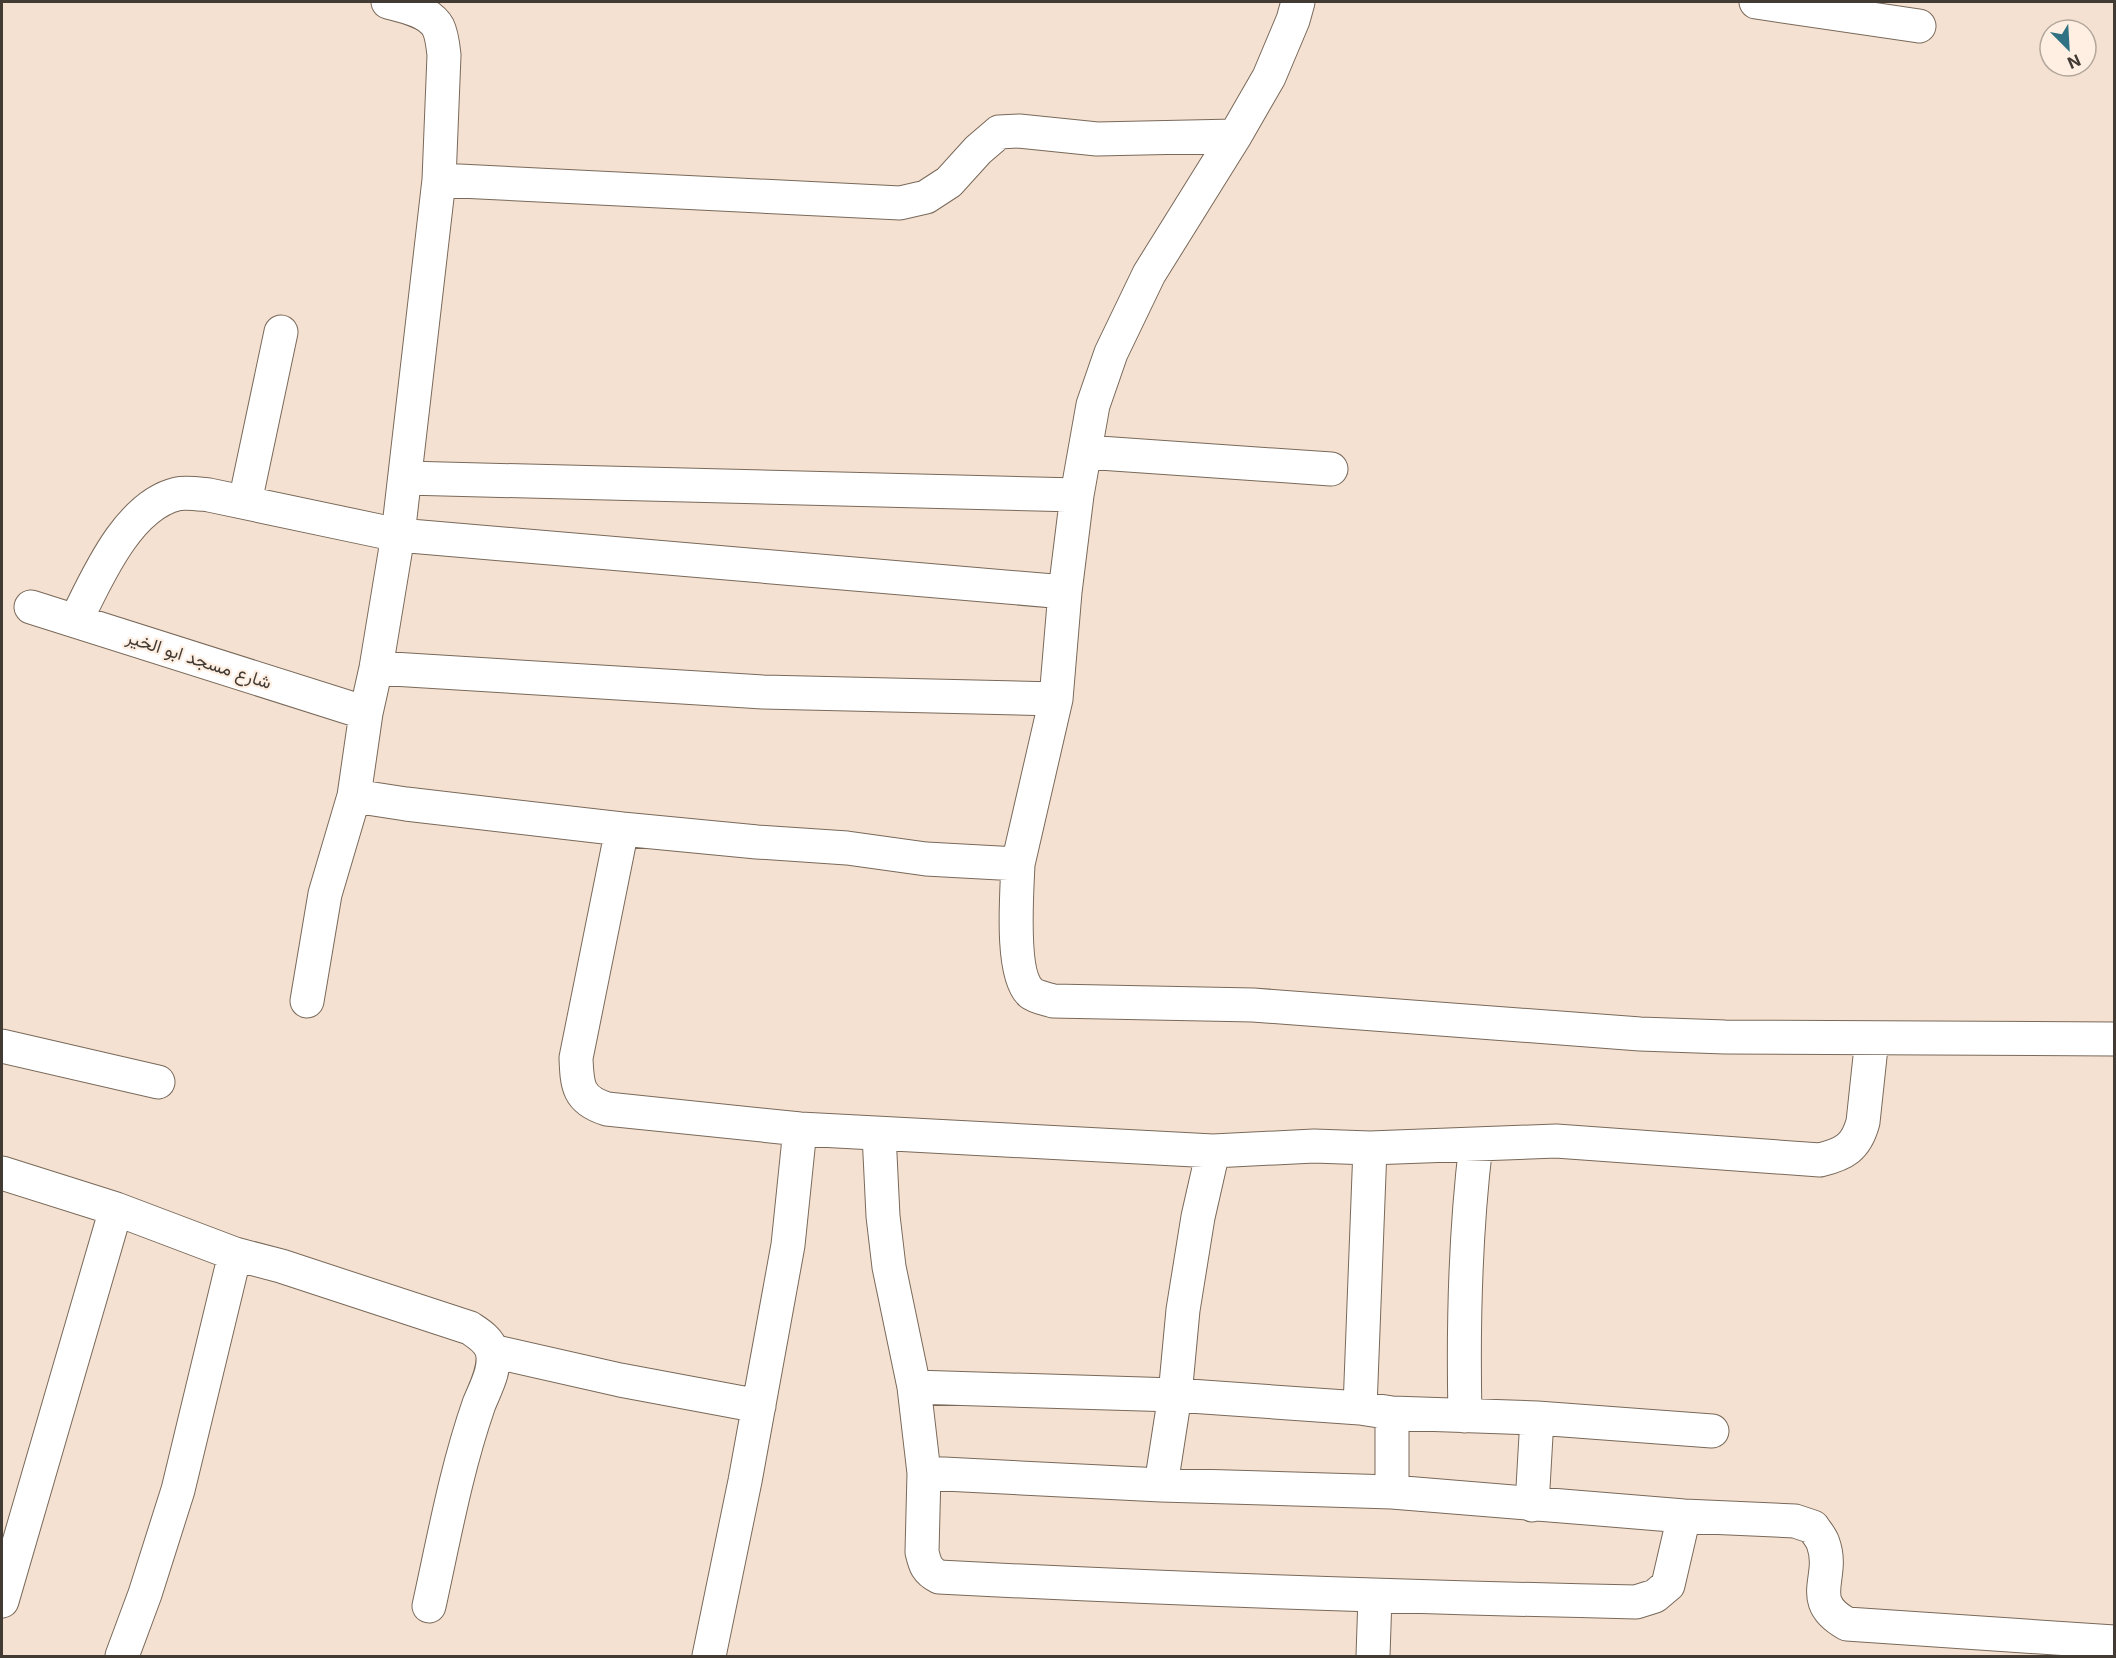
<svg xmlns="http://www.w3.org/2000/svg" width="2116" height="1658" viewBox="0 0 2116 1658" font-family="Inter,Vazirmatn,sans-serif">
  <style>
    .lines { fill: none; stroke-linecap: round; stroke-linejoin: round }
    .street-casing { stroke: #79695a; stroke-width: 35 }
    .street { stroke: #fff; stroke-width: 33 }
    .labels { text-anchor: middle; stroke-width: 4.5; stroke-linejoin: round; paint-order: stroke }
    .street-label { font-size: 18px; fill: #423b34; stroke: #feefe2 }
  </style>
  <rect width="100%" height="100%" fill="#f4e1d1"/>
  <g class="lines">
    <g class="street-casing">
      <path id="street" d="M1756,2l163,24
        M439,180l461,23 26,-6 23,-15 29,-32 21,-18 20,-1 78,8 138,-3
        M1085,452l246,17
        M406,478l671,17
        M245,502l36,-170
        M31,607l335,106
        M76,620c20,-40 51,-114 101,-126 9,-2 22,0 32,1l189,40 667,57
        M376,668l387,24 293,7
        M354,796l52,8 216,25
        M1018,864l38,-165 9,-107 12,-97 16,-90 18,-52 38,-79 86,-138 34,-59 24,-57 5,-18
        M307,1001l18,-107 29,-98 12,-83 10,-45 22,-133 41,-355 5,-125c-1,-9 -2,-20 -6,-28 -9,-16 -34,-21 -50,-25
        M1872,1038l-9,84c-7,26 -19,32 -43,38l-264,-19 -186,7 -56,-2 -101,5 -413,-22 -193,-20c-29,-9 -30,-23 -31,-51l46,-229 135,13 90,6 79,11 92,5c-1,27 -8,111 13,129 5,4 16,6 22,8l200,4 387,29 85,3 389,2
        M2,1046l156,36
        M879,1134l4,82 6,51 25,120 10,86 -2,79c3,13 5,19 17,25 232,12 464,20 697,25l19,-6 13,-11 16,-69
        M2,1173l114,36 119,45
        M492,1351l128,29 139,26
        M914,1387l261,8 185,13 32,5 145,5 175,13
        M1360,1408l10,-260
        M1392,1413v79
        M1465,1416c-2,-91 0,-182 11,-272
        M924,1473l237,12 231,7 292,24 111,5 18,6c3,5 8,10 10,16 13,35 -19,57 24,81l267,18
        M1161,1485l14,-90 8,-85 15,-93 15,-66
        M1532,1505l5,-87
        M2,1601l114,-392
        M122,1656l23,-62 33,-104 57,-236 46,12 189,62c9,6 19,12 22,23 5,17 -7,38 -13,53 -23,66 -35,134 -50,202
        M709,1656l36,-175 43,-236 12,-116
        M1373,1656l2,-60"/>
    </g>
    <use href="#street" class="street"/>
  </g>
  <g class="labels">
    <g class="street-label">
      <text transform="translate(199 660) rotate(18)" y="6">شارع مسجد ابو الخير</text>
    </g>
  </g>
  <rect width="2116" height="1658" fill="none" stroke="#423b34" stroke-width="6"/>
  <g transform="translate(2068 48) rotate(156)"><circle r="28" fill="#feefe2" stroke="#b3a79c" stroke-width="1.5"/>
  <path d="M0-4.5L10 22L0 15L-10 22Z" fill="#2f7283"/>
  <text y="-9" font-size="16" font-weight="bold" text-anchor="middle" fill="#423b34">N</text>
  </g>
</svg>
